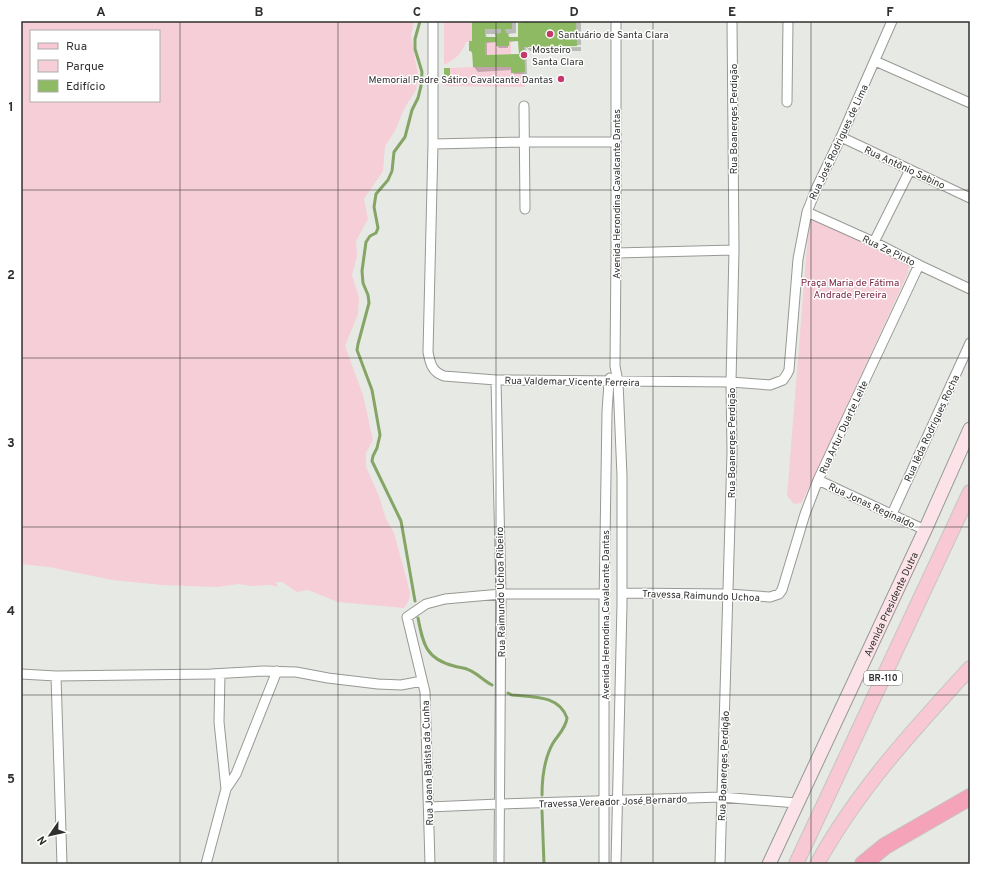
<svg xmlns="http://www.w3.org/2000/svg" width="991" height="885" viewBox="0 0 991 885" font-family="Overpass,sans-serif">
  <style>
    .green { fill: #f5ced7; fill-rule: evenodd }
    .shadow { fill: #0003; fill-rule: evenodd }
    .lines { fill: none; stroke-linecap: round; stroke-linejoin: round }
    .stream { stroke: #85a566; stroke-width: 3 }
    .building { fill: #8dba62; fill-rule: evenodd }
    .street-casing { stroke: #969994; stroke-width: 11 }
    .secondary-casing { stroke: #969994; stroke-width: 15 }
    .primary-casing { stroke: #c5c5c5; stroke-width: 16 }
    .highway-casing { stroke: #c5c5c5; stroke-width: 18 }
    .street { stroke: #fff; stroke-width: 9 }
    .secondary { stroke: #fce3ea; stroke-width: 13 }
    .primary { stroke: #f8c8d4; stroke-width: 14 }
    .highway { stroke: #f4a3b8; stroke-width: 16 }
    .grid { fill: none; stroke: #30312f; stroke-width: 1; stroke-opacity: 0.55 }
    .poi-dot { fill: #c5396d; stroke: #fff; stroke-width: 1.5 }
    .labels { text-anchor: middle; stroke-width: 3; stroke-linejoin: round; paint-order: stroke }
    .shield { fill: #fff; stroke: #6e6f6d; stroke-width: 1 }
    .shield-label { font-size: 9px; font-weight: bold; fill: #30312f }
    .poi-label { font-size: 10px; fill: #30312f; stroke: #fff; text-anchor: start }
    .street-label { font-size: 10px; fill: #30312f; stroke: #fff }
    .park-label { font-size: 10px; fill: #741b3d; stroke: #fff }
    .neatline { fill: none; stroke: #30312f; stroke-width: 1.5 }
    .grid-label { font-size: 13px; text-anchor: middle; font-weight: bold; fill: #30312f }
  </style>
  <rect width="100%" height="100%" fill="#e7eae4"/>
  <path class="green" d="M21,21h393l-3,15 7,39 -2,15 -12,19 -9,22 -10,15 -2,25 -19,28 4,20 -12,22 1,15 -5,19 7,22 -1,17 -13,32 18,49 10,45 -7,13v14l13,29 7,23 8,14 16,59 -1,8 -5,8 -66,-6 -30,-12 -11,2 -15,-10h-6l2,5 -7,-2 -21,1 -11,-2 -22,3 -55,-2 -50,-5 -63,-13 -28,-3zM31,31h128v70h-128z
    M444,21h28v20l-6,1c-4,11 -11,18 -22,23z
    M509,41h2v13l-26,1v-13h11v4h13z
    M473,67h38v5h13l1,15 -81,-1v-10l6,-8z
    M814,218l93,44 2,4 -1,7 -68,148 -37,79 -2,3 -7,1 -7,-8 22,-275z"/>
  <path class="shadow" d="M473,21h43v12l-8,1v14h-9l-2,-2v-4l-10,1v13l33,-1 -1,-14 -9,1v6l-1,-13 1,3h8l6,-17h55l2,2v22l-53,1v2l53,-1v4h-51l-4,-4 1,27h-13l-2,-4 -34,2 -4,-5 -1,-13 -3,-3 3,-9zM486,34h10l1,4h-10z"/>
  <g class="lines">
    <path class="stream" d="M415,601l-14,-80 -29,-60 1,-5 4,-8 3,-13 -8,-45 -15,-40 1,-6 11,-41 -1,-8 -5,-12 -1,-12 4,-29 4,-6 6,-3 2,-5 -4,-21 2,-13 12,-14 4,-9 2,-19 11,-15 7,-27 6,-12 3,-12 1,-14 -7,-23v-10l5,-18
      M418,618c5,26 8,41 36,48 5,2 10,1 15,4 8,3 15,11 23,15
      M508,693l4,2c21,2 47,0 55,23 -1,10 -9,17 -14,25 -9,16 -11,34 -11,52
      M542,811l2,53"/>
  </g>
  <path class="building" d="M472,21h40v8h-7l1,4h2l1,4h9v-14l5,-1v-1h53l1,25 -53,1 1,25 -14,1v-6h-38l-1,-16h-3v-10h3zM485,29h16v4l-6,1 1,3h-11zM509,41h9l1,13 -34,1v-13h11v4h13z
    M444,68h6v8h-6z"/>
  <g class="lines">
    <g class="street-casing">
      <path id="street" d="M433,21v123l-5,208c2,11 4,20 16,24l52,4 235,2 39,3 13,-5 4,-6 2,-4 9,-111 9,-47 10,-25 24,-50 51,-116
        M875,61l95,42
        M787,102l1,-81
        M524,106l1,103
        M841,137l129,61
        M433,144l91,-2h92
        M807,212l67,30 45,23 51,24
        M874,242l36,-72
        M616,253l118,-3
        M496,380l5,214 -2,270
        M818,480l107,50
        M892,514l78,-171
        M622,593l106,1 42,3 9,-3 3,-4 23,-76 13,-34 101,-215
        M21,674l35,2 155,-2 52,-3 33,1 32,6 50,6 23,1 21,-4
        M56,676l6,188
        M226,789l10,-15 41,-103
        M429,807l70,-3 222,-7 76,6
        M206,864l20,-75 -7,-67 1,-48
        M430,864l-5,-172 -18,-75 19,-13 19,-5 56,-5h104
        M604,864v-259l3,-193 2,-30 1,-4
        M616,864l6,-260v-128l-4,-94 -3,-16 1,-113v-232
        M720,864l12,-412 -1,-70 3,-132 -2,-229"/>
    </g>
    <g class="secondary-casing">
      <g id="secondary">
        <path id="s1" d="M769,864l156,-334 45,-101"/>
      </g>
    </g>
    <g class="primary-casing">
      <path id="primary" d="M796,864l174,-372
        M817,864c40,-73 97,-135 153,-196"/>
    </g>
    <g class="highway-casing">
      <path id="highway" d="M863,864l22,-18 85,-49"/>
    </g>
    <use href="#street" class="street"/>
    <use href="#secondary" class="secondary"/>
    <use href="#primary" class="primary"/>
    <use href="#highway" class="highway"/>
  </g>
  <path class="grid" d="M180,21v843M338,21v843M496,21v843M653,21v843M811,21v843M21,190h949M21,358h949M21,527h949M21,695h949"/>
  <g class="poi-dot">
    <circle cx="550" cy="34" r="4"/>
    <circle cx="524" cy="55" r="4"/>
    <circle cx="561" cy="79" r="4"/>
  </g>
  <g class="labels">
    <rect class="shield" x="864" y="671" width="38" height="14" rx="3"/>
    <g class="shield-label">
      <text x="883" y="681">BR-110</text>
    </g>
    <g class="poi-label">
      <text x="558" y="38">Santuário de Santa Clara</text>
      <text x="532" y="53">Mosteiro<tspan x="532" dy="12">Santa Clara</tspan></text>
      <text x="553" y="83" text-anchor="end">Memorial Padre Sátiro Cavalcante Dantas</text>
    </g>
    <g class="street-label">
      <text transform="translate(733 119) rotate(-90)" y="4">Rua Boanerges Perdigão</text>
      <text transform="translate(838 142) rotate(-65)" y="4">Rua José Rodrigues de Lima</text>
      <text transform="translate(905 167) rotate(25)" y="4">Rua Antônio Sabino</text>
      <text transform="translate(616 194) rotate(-90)" y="4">Avenida Herondina Cavalcante Dantas</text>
      <text transform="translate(889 250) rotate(26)" y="4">Rua Ze Pinto</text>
      <text transform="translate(572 381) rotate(1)" y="4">Rua Valdemar Vicente Ferreira</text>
      <text transform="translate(843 427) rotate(-65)" y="4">Rua Artur Duarte Leite</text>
      <text transform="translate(931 428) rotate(-65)" y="4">Rua Iêda Rodrigues Rocha</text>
      <text transform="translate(731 443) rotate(-90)" y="4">Rua Boanerges Perdigão</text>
      <text transform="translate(872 505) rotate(25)" y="4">Rua Jonas Reginaldo</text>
      <text transform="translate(500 592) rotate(-91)" y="4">Rua Raimundo Uchoa Ribeiro</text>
      <text transform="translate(701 595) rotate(2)" y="4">Travessa Raimundo Uchoa</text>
      <text dy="4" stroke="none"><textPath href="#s1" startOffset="287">Avenida Presidente Dutra</textPath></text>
      <text transform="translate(605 615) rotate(-90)" y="4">Avenida Herondina Cavalcante Dantas</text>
      <text transform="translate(427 763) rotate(-92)" y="4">Rua Joana Batista da Cunha</text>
      <text transform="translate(723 766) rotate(-88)" y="4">Rua Boanerges Perdigão</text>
      <text transform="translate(613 801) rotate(-2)" y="4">Travessa Vereador José Bernardo</text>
    </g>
    <g class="park-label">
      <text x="850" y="286">Praça Maria de Fátima<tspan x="850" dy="12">Andrade Pereira</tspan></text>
    </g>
  </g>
  <rect width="991" height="885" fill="none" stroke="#ffffff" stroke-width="44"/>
  <rect x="30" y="30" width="130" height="72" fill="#ffffff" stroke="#acadac"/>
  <rect x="38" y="43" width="20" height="6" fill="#f8c8d4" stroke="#acadac"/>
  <text x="66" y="50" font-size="12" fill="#30312f">Rua</text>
  <rect x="38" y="60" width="20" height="12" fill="#f5ced7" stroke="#acadac"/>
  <text x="66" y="70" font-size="12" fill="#30312f">Parque</text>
  <rect x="38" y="80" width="20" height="12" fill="#8dba62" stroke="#acadac"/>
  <text x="66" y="90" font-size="12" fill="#30312f">Edifício</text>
  <g transform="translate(50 835) rotate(236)" stroke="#ffffff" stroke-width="3" paint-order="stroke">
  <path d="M0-3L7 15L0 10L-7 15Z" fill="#30312f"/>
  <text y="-6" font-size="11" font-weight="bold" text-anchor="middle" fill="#30312f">N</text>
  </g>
  <rect x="22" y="22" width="947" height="841" class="neatline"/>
  <g class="grid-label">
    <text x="101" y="16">A</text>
    <text x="259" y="16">B</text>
    <text x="417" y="16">C</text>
    <text x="574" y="16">D</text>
    <text x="732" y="16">E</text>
    <text x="890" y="16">F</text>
    <text x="11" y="111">1</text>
    <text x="11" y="279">2</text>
    <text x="11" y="447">3</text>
    <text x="11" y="615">4</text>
    <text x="11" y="783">5</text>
  </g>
</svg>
